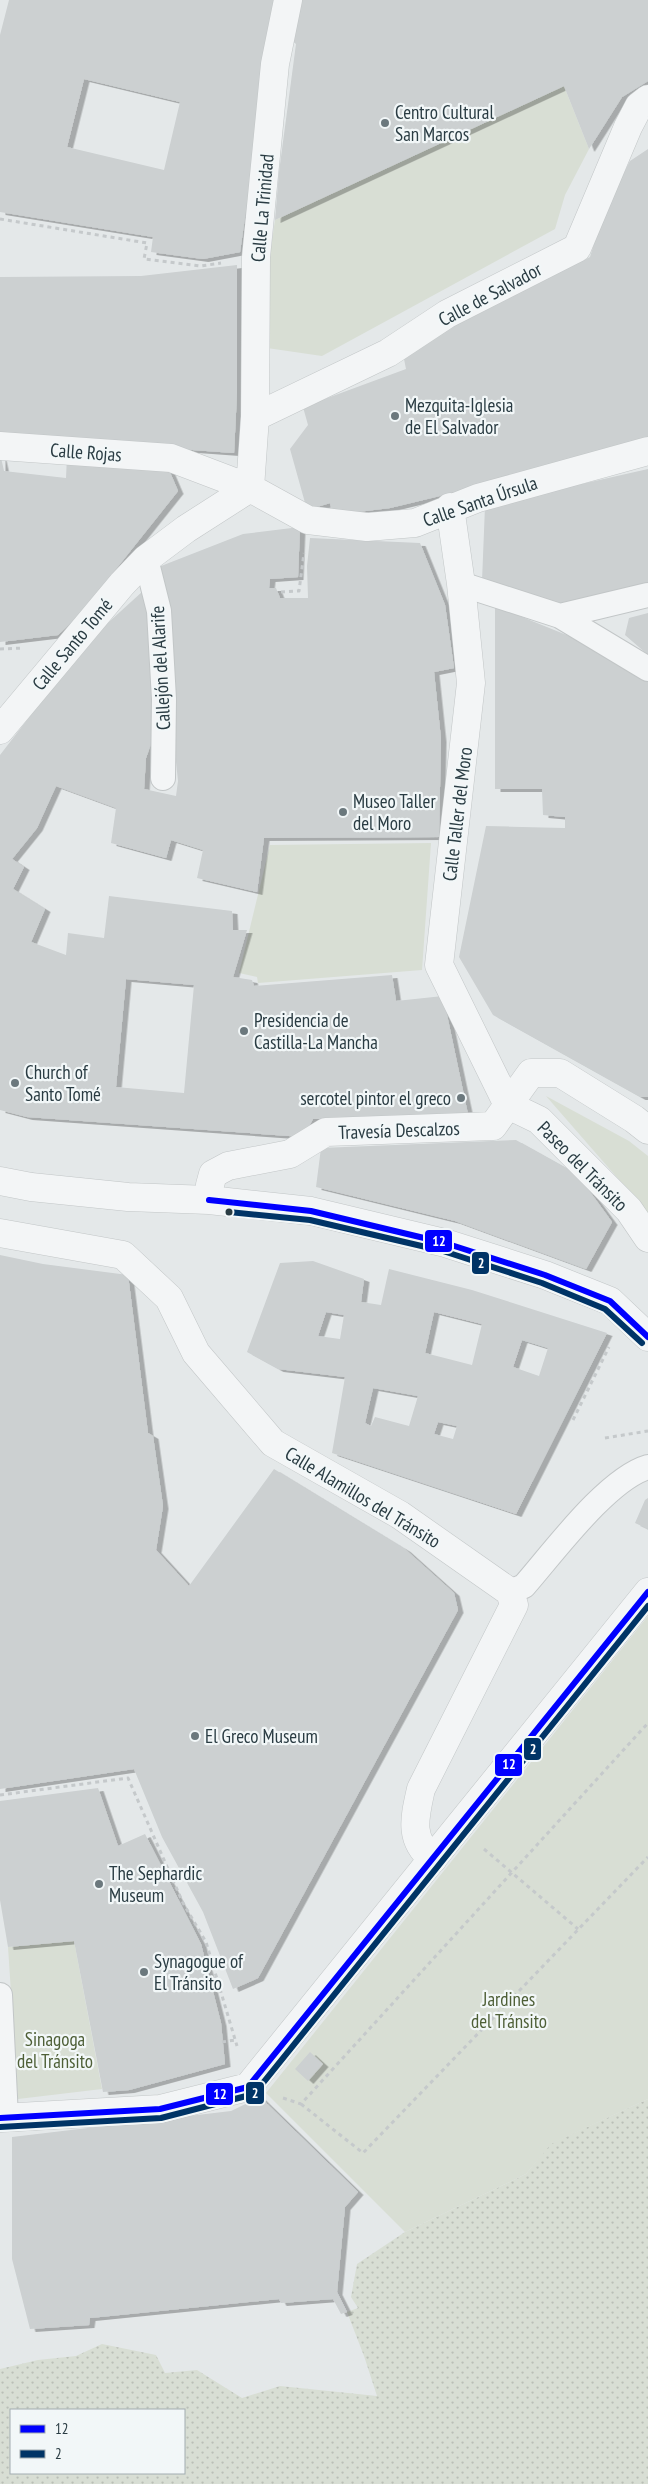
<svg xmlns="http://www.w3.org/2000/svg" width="648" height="2484" viewBox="0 0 648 2484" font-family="'PT Sans Narrow',sans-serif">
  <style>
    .grass { fill: url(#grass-dots); fill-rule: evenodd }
    .green { fill: #d8ded4 }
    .building { fill: #ccd0d1; fill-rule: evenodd; filter: url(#shadow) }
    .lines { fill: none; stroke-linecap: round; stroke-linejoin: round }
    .service-casing { stroke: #c2c6c7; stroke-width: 26 }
    .minor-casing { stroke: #c2c6c7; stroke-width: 29 }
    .path { stroke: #c5c9cb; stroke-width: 3; stroke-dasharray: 4 4; stroke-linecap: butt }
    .service { stroke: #f3f5f6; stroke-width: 24 }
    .minor { stroke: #f3f5f6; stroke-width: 28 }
    .bus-1-casing { stroke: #f2f7f8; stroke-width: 10 }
    .bus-2-casing { stroke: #f2f7f8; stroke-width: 10 }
    .bus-1 { stroke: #00f; stroke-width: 6 }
    .bus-2 { stroke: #003466; stroke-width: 6 }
    .poi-dot { fill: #6b787d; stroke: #f2f7f8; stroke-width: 2 }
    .bus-dot { fill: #2a3c43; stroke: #f2f7f8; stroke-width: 2 }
    .labels { text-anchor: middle; stroke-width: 4.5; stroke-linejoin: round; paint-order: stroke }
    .poi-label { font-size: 19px; fill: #2a3c43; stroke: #f2f7f8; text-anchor: start }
    .street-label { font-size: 19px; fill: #2a3c43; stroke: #f2f7f8 }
    .park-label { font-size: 19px; fill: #4e5f37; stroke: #f2f7f8 }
    .line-badge { stroke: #f2f7f8; stroke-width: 2 }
    .badge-label { font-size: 14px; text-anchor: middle; font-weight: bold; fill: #fff }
  </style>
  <defs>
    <pattern id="grass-dots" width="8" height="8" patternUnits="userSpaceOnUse" patternTransform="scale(1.25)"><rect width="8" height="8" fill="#d8ded4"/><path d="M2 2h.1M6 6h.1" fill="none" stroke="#babfb7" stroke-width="1.8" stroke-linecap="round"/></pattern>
    <filter id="shadow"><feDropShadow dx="5.5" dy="3" stdDeviation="0" flood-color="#0004"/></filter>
  </defs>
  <rect width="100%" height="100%" fill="#e4e8e9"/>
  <path class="grass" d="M648,2099v385h-648v-115l38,-9 38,-4 26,-12 54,11 9,18 32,-3 45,28 38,-12 97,10 -13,-40 -17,-44 11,-4 -7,-11 6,-33 48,-32 121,-58 24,-30zM11,2410h173v63h-173z"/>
  <path class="green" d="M564,86l25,63 -24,46 -10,34 -233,127 -55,-8 -3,-54 11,-74z
    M431,843l-9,127 -164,13 -1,-6 -18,-4 31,-128z
    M546,1096l83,45 19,15v57z
    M648,1616v483l-97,45 -25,30 -121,58 -139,-139z
    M74,1941l28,148 -84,10 -10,-152z"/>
  <path class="building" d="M9,0h267l-36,252 -37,7 -52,-7 2,-15 -153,-25v-177zM84,79l96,23 -16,68 -97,-23z
    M298,0h350v81l-26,16 -33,52 -25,-63 -289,134 4,-48 17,-128 -6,-5z
    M648,149v292l-19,9 -239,58 -57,7 -3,-12 -23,7 -17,-61 18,-24 -5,-18 103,-38 -2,-10 53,-35 133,-67 14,-46 26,-50z
    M237,265v128l-3,60 -234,-17v-159l141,-1z
    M0,453l4,18 62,7 1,-22 102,14 9,21 -97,122 -23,22 -58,7z
    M648,469v113l-95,23 -71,-24 3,-75z
    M300,527l-2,50 -28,2 -1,9h7l4,10h28l-1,-32 3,-28 110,5 25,62 9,63 -20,4 7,67 -2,98 -175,1 -7,54 -60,-14 6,-28 -32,-10 -5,18 -55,-15 5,-35 -60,-22 -19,42 -25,31 12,8 -11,22 32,20 -14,33 35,13 2,-22 36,5 5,-42 123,15 1,19h14l-14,47 19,3 2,6 138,-11 4,26 47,-5 26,123h-156l-10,18 -276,-20 -27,-7v-355l88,-114 55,-50 13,24 -3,123 -7,20 -2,31 32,7 2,-15 -22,-213 87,-34zM126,979l68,6 -10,108 -68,-6z
    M495,606l131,53 22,19v419h-8l-147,-82 -34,-58 27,-131 79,2v-11l-22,-2 -1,-26h-47z
    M648,613v42l-23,-20 4,-17z
    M516,1140l61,34 35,48 -26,47 -131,-48 -139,-34 5,-39z
    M0,1255l43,9 85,11 20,158 5,3 10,70 -7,44 33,36 85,-117 131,80 49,44 4,17 -200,368 -25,11 -30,-77 -41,-75 -28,-68 -134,20z
    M313,1261l51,18 -3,23 20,3 8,-36 83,21 135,43 -91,181 -184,-61 13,-76 -67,-8 -31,-17 33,-89zM326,1312l18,3 -4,24 -22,-3zM434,1312l48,12 -10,41 -47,-12zM522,1340l26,8 -9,28 -26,-9zM373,1388l45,8 -9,30 -34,-9 -4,9 -6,-3zM438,1422l19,4 -4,13 -19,-5z
    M648,1498v31l-13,-6 10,-23z
    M98,1788l20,58 27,-12 56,110 20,79 4,41 -96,26 -26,2 -29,-151 -66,6 -8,-47v-99z
    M310,2052l13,12 -15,17 -13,-12z
    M260,2097l98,95 -13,15 -8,85 10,20 -6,2 -8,-15 -52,4 -2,-4 -189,19 -1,7 -59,4 -18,-70v-122l219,-26z"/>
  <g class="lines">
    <g class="service-casing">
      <path id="service" d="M146,559l13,52 5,88 -1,79
        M461,584l99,32 88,-21
        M560,616l88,53
        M510,1592l14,-6c29,-33 83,-107 124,-119
        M0,1995l6,122"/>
    </g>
    <g class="minor-casing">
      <path id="minor" d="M255,417l133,-64 59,-39 130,-66 51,-121 11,-21 9,-7
        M0,446l171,12 79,30 58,32 59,7 48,-4 63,-25 170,-47
        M250,488l5,-71 1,-160 19,-193 13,-64
        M450,507l11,77 10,99 -32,282 69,140
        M0,730l122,-146 24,-25 40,-30 64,-41
        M508,1105l31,15 90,90 19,28
        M0,1181l31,6 97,10 81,3 102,11 134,32 100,32 65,26 38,36
        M209,1200l1,-15 3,-11 15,-8 62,-12 36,-22 167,-6 38,-53h29l74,46 14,11
        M0,1233l123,22 46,43 27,55 77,90 127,72 110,77 4,13 -93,184c-6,27 -13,51 12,70
        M0,2118l160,-9 88,-22 400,-495"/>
    </g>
    <path class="path" d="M0,219l147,24 -3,16 57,7 20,-3
      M281,592l18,-1 5,-38
      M0,649l23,-1
      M573,1420l36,-73
      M605,1438l43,-7
      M0,1795l128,-17 55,125 23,39 31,104
      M484,1849l94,80
      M222,2042l13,-2
      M283,2098l18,6 347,-381
      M301,2104l62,49 285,-296"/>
    <use href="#service" class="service"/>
    <use href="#minor" class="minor"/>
    <g class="bus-1-casing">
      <path id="bus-1" d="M209,1200l102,11 134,32 100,32 65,26 38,36
        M0,2118l160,-9 88,-22 400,-495"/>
    </g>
    <g class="bus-2-casing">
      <path id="bus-2" d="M229,1212l81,8 133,31 99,32 63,26 37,34
        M0,2127l161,-9 93,-24 394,-488"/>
    </g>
    <use href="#bus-1" class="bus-1"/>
    <use href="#bus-2" class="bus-2"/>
  </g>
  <g class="poi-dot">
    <circle cx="385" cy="123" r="5"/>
    <circle cx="395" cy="416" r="5"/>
    <circle cx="343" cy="812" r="5"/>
    <circle cx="244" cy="1031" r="5"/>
    <circle cx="15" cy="1083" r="5"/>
    <circle cx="461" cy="1098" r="5"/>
    <circle cx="195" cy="1736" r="5"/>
    <circle cx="99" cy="1884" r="5"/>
    <circle cx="144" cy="1972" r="5"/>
  </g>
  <circle class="bus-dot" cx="229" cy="1212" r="4.5"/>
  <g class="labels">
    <g class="poi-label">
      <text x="395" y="119">Centro Cultural<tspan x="395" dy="22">San Marcos</tspan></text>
      <text x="405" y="412">Mezquita-Iglesia<tspan x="405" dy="22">de El Salvador</tspan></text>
      <text x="353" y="808">Museo Taller<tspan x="353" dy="22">del Moro</tspan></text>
      <text x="254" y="1027">Presidencia de<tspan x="254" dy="22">Castilla-La Mancha</tspan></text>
      <text x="25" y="1079">Church of<tspan x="25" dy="22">Santo Tomé</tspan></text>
      <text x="451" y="1105" text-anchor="end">sercotel pintor el greco</text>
      <text x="205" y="1743">El Greco Museum</text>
      <text x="109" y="1880">The Sephardic<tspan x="109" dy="22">Museum</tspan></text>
      <text x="154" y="1968">Synagogue of<tspan x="154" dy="22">El Tránsito</tspan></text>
    </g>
    <g class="street-label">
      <text transform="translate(262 208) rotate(-85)" y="7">Calle La Trinidad</text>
      <text transform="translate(490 294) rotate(-28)" y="7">Calle de Salvador</text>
      <text transform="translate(86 452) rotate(4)" y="7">Calle Rojas</text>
      <text transform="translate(480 501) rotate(-19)" y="7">Calle Santa Úrsula</text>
      <text transform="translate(72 644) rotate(-50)" y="7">Calle Santo Tomé</text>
      <text transform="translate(160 668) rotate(-93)" y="7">Callejón del Alarife</text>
      <text transform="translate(457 814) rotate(-83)" y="7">Calle Taller del Moro</text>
      <text transform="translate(399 1130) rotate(-2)" y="7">Travesía Descalzos</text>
      <text transform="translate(583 1166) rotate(45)" y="7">Paseo del Tránsito</text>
      <text transform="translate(363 1497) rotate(31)" y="7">Calle Alamillos del Tránsito</text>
    </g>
    <g class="park-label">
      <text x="509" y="2006">Jardines<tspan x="509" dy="22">del Tránsito</tspan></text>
      <text x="55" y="2046">Sinagoga<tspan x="55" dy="22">del Tránsito</tspan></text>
    </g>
  </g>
  <g class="line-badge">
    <rect x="424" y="1229" width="29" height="24" rx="5" fill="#00f"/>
    <rect x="471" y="1251" width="19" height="24" rx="5" fill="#003466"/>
    <rect x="523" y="1737" width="19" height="24" rx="5" fill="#003466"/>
    <rect x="494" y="1753" width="29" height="24" rx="5" fill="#00f"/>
    <rect x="245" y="2081" width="20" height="24" rx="5" fill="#003466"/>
    <rect x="205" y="2082" width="29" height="24" rx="5" fill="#00f"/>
  </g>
  <g class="badge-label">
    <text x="439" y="1246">12</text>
    <text x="481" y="1268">2</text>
    <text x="533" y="1754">2</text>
    <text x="509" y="1769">12</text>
    <text x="255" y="2098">2</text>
    <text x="220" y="2099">12</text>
  </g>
  <rect x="10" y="2409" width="175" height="65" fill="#f2f7f8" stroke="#a2acb0"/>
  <rect x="20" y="2425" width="25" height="8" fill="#0000ff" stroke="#a2acb0"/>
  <text x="55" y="2434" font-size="15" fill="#2a3c43">12</text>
  <rect x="20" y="2450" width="25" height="8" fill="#003466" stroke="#a2acb0"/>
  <text x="55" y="2459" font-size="15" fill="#2a3c43">2</text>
</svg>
